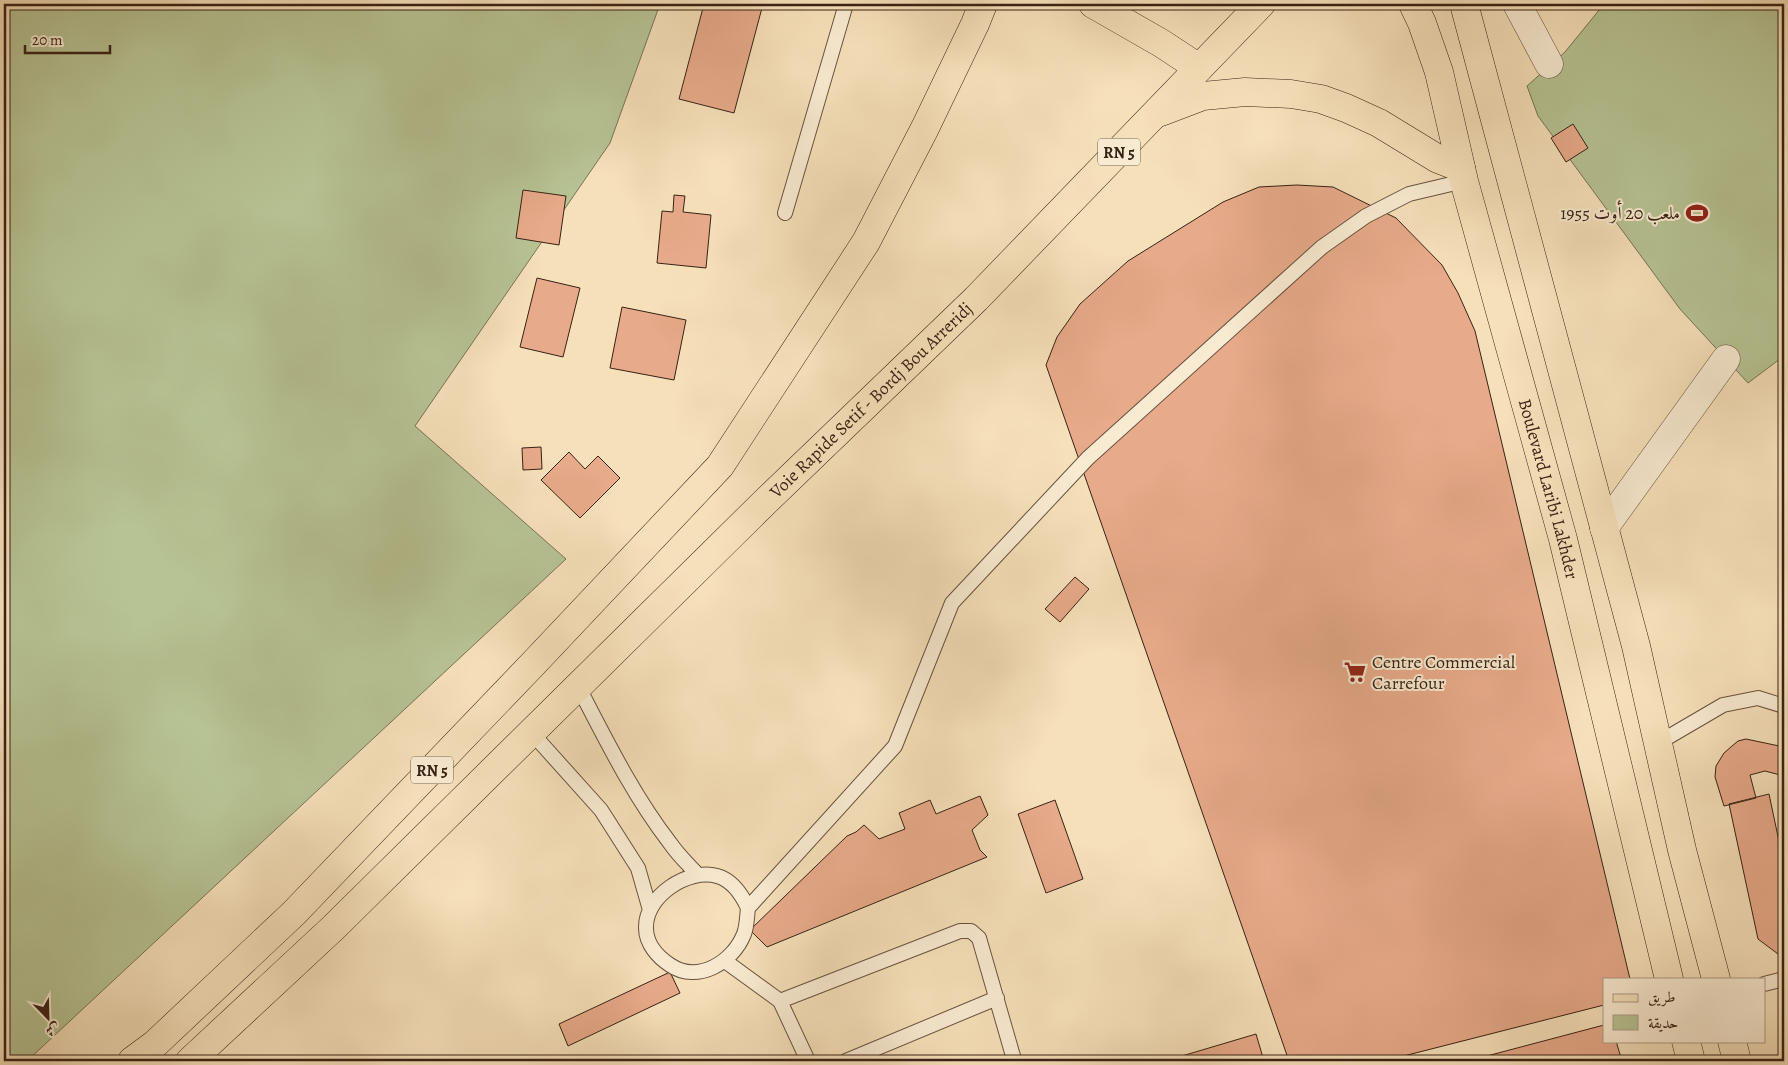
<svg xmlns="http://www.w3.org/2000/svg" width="1788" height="1065" viewBox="0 0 1788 1065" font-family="Alegreya,Amiri,serif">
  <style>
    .green { fill: #b7c394; stroke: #787254 }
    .building { fill: #e7aa8a; stroke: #382214 }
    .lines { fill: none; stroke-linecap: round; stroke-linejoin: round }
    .lane-casing { stroke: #68523e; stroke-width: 16 }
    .street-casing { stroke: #68523e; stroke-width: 29 }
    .primary-casing { stroke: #382214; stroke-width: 29 }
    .highway-casing { stroke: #382214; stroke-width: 29 }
    .lane { stroke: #f9ebd2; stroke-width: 14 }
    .street { stroke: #f9ebd2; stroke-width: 28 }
    .primary { stroke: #f6e0ba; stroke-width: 28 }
    .highway { stroke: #f6e0ba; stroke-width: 28 }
    .labels { text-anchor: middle; stroke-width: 4; stroke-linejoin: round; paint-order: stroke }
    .shield { fill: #f9ebd2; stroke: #725e4d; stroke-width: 1 }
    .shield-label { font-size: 16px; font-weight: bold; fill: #382214 }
    .poi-label { font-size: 18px; fill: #382214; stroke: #f9ebd2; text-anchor: end }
    .street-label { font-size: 18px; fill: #382214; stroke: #f9ebd2 }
  </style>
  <rect width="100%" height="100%" fill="#f6e0ba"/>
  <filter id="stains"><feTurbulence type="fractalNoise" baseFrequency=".004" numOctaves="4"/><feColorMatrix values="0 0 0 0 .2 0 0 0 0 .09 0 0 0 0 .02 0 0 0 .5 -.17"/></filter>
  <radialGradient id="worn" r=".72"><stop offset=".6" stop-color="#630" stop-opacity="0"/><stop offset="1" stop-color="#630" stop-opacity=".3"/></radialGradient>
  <path class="green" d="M4,4h656l-50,139 -195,283 151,133 -539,502h-23z
    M1604,4h180v352l-36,27 -68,-74 -142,-193 -11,-30 38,-34z"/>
  <path class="building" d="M704,4h59l-29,109 -55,-14z
    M1573,124l15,24 -22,14 -15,-24z
    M1297,185l36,2 63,31 46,47 16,28 17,38 155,648h-26v26l-220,56h-95l-243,-696 11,-28 23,-33 48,-43 95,-59 36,-15z
    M523,190l43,6 -7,49 -43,-7z
    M674,195l11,1 -2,16 28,3 -5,53 -49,-5 5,-52 11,1z
    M537,278l43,10 -17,69 -43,-10z
    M622,307l64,13 -12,60 -64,-12z
    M541,447l1,22 -19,1 -1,-22z
    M569,452l16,17 13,-13 22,22 -40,40 -39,-38z
    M1075,577l14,12 -29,33 -15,-13z
    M1746,739l38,8v29l-19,-5 -15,4 6,23 -32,8 -9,-29 1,-11 8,-13 8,-7 6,-5z
    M1769,794l15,71v92h-2l-24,-18 -29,-135z
    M980,796l8,19 -16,15 8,20 7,7 -220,90 -17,-17 97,-94 9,-4 8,-7 15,14 26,-10 -6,-16 31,-13 6,14z
    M1055,800l28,79 -37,14 -28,-79z
    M670,972l10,21 -112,53 -9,-22z
    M1604,1025v16h12l6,20h-154z
    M1256,1034l8,27h-99z"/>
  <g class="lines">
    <g class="lane-casing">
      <path id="lane" d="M785,213l61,-209
        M578,686c28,54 55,109 92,157 8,12 19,22 28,32
        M531,732l70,78 37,58 12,42
        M1658,743l65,-38 35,-7 26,8
        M748,908c-6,-13 -16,-28 -31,-32 -29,-8 -72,20 -71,52 0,16 12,29 24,37 28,19 63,-3 74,-31 3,-8 3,-18 4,-26l147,-162 57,-143 121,-129 15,-16 234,-211 44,-31 43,-22 55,-13
        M725,961l55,40 28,60
        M1764,984l20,-5
        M780,1001l180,-70h11l8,7 34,118v5
        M846,1061l151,-63"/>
    </g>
    <g class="street-casing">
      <path id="street" d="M1517,4l32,60
        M1604,528l122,-169"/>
    </g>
    <g class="primary-casing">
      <g id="primary">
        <path id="s1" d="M1413,4l9,19 17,49 25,109 99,358 106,440"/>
        <path d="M1464,4l172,642 46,204 34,129"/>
        <path d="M1686,1041l5,20"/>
        <path d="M1732,1041l5,20"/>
      </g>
    </g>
    <g class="highway-casing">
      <g id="highway">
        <path d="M1093,4l68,39 38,25"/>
        <path d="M1161,112l42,-16 42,-4 46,2 30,5 25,9 33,15 59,36 23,9"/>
        <path d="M132,1061l23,-17 139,-131 238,-248 188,-199 146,-224 59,-114 50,-104 8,-20"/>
        <path id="s2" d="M190,1061l143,-133 433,-427 210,-202 285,-295"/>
      </g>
    </g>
    <use href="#lane" class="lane"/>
    <use href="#street" class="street"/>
    <use href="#primary" class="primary"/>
    <use href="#highway" class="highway"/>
  </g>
  <defs>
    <g id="stadium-bare" transform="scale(1.725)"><path d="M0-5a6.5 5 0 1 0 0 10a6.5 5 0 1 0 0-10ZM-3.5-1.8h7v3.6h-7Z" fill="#8f2418" stroke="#f9ebd2" stroke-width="2.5" paint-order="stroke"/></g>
    <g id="supermarket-bare" transform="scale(1.725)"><path d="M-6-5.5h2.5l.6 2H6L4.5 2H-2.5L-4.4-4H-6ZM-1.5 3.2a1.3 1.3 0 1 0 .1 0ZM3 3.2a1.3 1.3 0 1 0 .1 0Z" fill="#8f2418" stroke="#f9ebd2" stroke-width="2.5" paint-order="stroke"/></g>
  </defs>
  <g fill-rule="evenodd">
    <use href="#stadium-bare" x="1697" y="213"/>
    <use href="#supermarket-bare" x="1355" y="672"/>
  </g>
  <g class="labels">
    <g class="shield">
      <rect x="1098" y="138.5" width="42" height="27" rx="4"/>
      <rect x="411" y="756.5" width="42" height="27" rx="4"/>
    </g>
    <g class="shield-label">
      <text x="1119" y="158">RN 5</text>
      <text x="432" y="776">RN 5</text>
    </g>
    <g class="poi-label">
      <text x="1680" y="219">ملعب 20 أوت 1955</text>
      <text x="1372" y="668" text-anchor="start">Centre Commercial<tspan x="1372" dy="21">Carrefour</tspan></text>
    </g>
    <g class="street-label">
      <text dy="6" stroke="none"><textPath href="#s2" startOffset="949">Voie Rapide Setif - Bordj Bou Arreridj</textPath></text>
      <text dy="6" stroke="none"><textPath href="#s1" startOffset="504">Boulevard Laribi Lakhder</textPath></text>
    </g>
  </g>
  <rect width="1788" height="1065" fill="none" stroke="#f6e0ba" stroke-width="20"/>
  <rect x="5" y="5" width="1778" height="1055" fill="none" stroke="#382214" stroke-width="2.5"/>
  <rect x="10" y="10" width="1768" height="1045" fill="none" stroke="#382214"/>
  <rect x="1603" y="978" width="162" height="65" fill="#f9ebd2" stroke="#ac9b86"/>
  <rect x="1613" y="994" width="25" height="8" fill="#f6e0ba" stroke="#ac9b86"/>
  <text x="1648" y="1002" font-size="15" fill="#382214">طريق</text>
  <rect x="1613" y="1015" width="25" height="15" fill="#b7c394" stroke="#ac9b86"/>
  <text x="1648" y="1028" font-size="15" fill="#382214">حديقة</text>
  <g transform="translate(48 1018) rotate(157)" stroke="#f9ebd2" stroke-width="4" paint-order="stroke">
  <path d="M0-4L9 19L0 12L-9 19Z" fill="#382214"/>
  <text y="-8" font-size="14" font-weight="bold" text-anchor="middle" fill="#382214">ش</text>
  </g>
  <path d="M25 45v8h85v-8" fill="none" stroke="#382214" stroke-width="2.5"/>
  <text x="32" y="45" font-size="15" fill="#382214" stroke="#f9ebd2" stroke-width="4" paint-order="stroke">20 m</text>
  <rect width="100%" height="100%" filter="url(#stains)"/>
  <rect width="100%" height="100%" fill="url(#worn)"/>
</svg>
